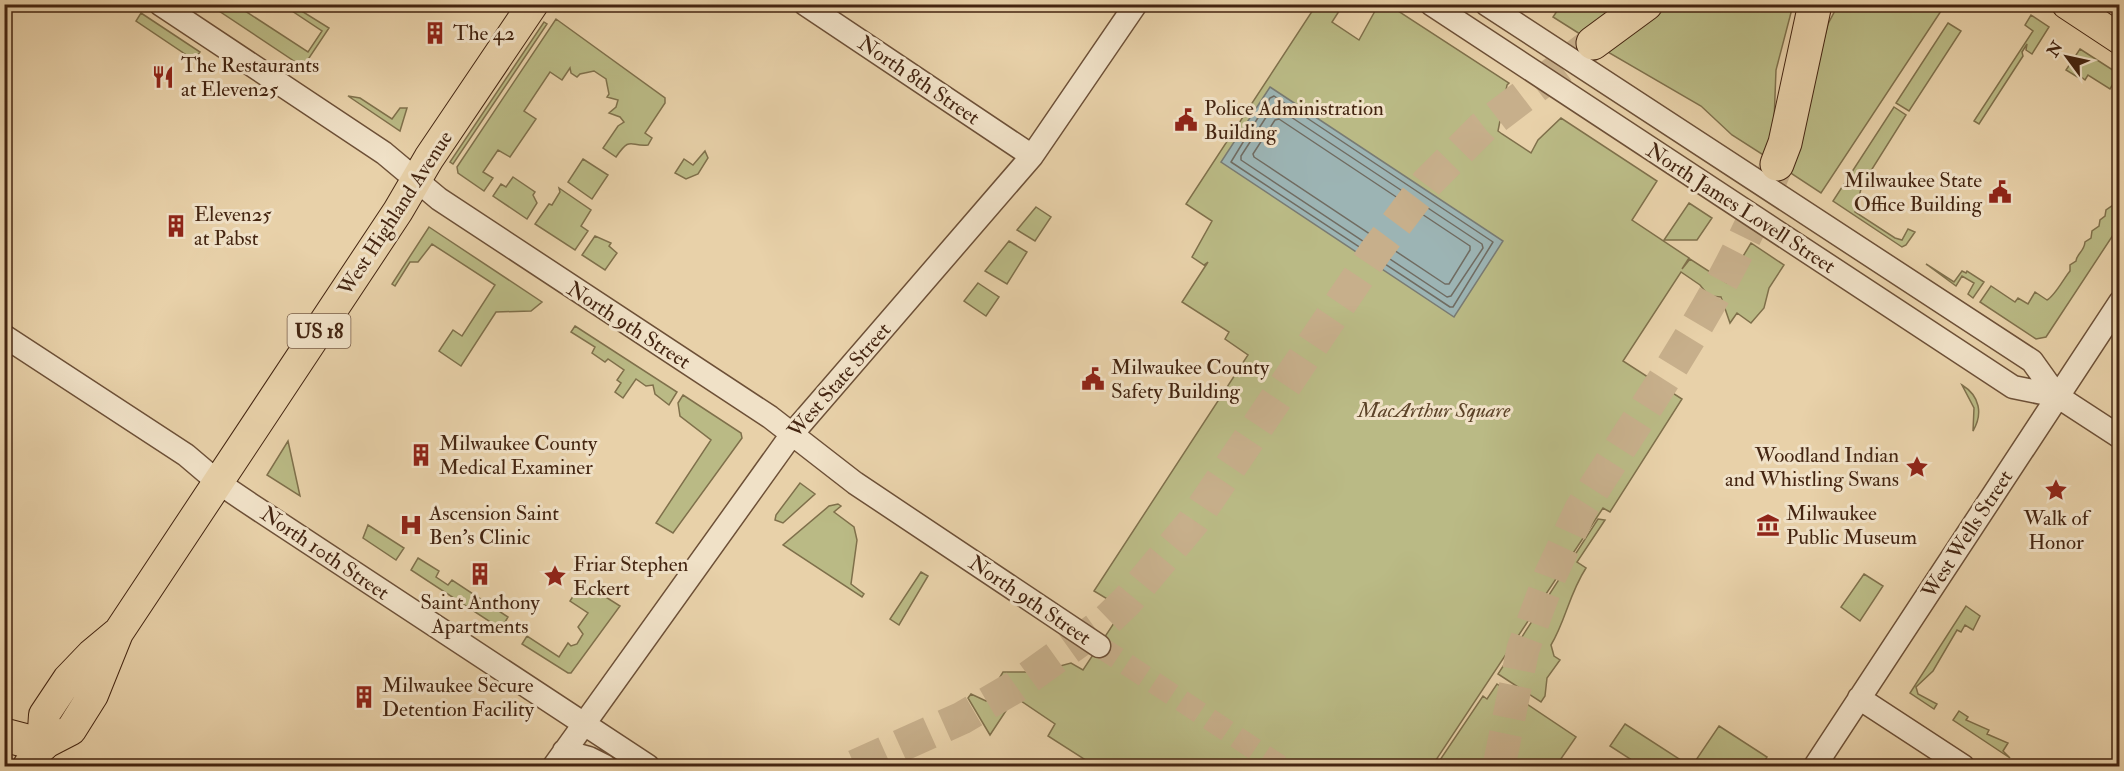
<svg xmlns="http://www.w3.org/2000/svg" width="2124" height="771" viewBox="0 0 2124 771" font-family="'IM FELL Double Pica',serif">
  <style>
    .green { fill: #baba85; stroke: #7f704b; stroke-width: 1.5 }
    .water { fill: #9cb4b4; stroke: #797b73; stroke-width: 1.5 }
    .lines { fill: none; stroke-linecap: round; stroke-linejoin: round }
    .shore { stroke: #706c62; stroke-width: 1.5 }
    .minor-tunnel { stroke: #c7af8b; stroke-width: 22; stroke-dasharray: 22 11; stroke-linecap: butt }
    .highway-tunnel { stroke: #c7af8b; stroke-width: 33; stroke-dasharray: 33 16; stroke-linecap: butt }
    .minor-casing { stroke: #6d5037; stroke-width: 25 }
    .major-casing { stroke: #442511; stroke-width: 32 }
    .highway-casing { stroke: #442511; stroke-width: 35 }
    .minor { stroke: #f0e1c7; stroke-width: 22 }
    .major { stroke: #e8d1a9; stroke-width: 30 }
    .highway { stroke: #e8d1a9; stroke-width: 33 }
    .labels { text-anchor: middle; stroke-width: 6; stroke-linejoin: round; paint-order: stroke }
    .shield { fill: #f0e1c7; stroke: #785d48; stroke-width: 1.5 }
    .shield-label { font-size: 20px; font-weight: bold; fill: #442511 }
    .poi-label { font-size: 21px; fill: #442511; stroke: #f0e1c7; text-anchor: start }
    .street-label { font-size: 21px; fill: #442511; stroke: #f0e1c7 }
    .park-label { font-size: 21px; font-style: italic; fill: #5c4328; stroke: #f0e1c7 }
  </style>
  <rect width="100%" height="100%" fill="#e8d1a9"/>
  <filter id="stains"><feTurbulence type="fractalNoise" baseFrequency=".00333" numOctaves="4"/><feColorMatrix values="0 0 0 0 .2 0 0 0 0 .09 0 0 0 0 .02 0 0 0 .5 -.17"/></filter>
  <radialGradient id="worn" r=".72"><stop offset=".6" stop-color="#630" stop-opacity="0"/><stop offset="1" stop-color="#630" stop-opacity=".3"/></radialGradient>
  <path class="green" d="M214,5h22l72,47 14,-21 -39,-26h9l37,23 -26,39 -90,-60z
    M1311,5h12l4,3 3,-3h13l-11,17 27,18 16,-29 14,-6 120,78 -2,2 -9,46 4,3 29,19 7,-13 23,-22 96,63 -25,39 57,38 -7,11 8,-10 37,24 24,-40 33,22 -15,23 -5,20 -13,15 -14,-10 -7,10 -9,-26 -12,-1 -9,-11 -19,-13 -58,89 59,38 -72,113 -7,-4 -171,258h-337l-47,-30 7,-12 -40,-27 -25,38 -22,-37 3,-4 15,7 17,-29h26v-4l20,1 22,-6 12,7 37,-56 -9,-7 3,-4 -20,-12 154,-236 -23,-16 4,-7 -47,-30 26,-40 -4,3 -12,-8 20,-36 -26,-17 127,-194 -4,-3z
    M1561,5h61l-42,29 -27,-17z
    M1670,5h123l-17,65 -2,52 -6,36 -36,-23 -31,-29 -95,-55z
    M1838,5h107l-124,188 -32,-21 39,-148z
    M141,13l59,39 -6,8 -58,-39z
    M2031,15l18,12 -17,27 -6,-4 1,-6 -5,8 1,4 -44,68 -5,-3 59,-90 -8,-6z
    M556,19l109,79v5l-20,30 7,5 -4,7c-18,2 -17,-10 -32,12l-13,-9 15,-22 6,-4 -4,-5 -11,-4 7,-6 2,-7 -11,-3 2,-3 -3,-15 -12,-8 -14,3 -3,3 -6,-4 -1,-5 -8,12 -12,-8 -26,39 12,8 -26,38 -12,-7 -15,22 10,6 -9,13 -26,-18 -1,-6z
    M544,22l3,2 -94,140 -3,-2z
    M1948,23l13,8 -52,80 -13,-8z
    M2080,49l39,25 -9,15 -22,-14 -3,5 -5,-4 -1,2 -13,-8z
    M348,96l12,2 32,21 8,-11h7l-7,23z
    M1894,107l12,8 -44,70 -7,27 40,26 7,2 6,-11 7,3 -9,13 -4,2 -69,-46z
    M705,151l3,7 -10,16 -12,5 -11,-6 9,-14 9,6z
    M583,159l25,16 -16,24 -24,-17z
    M513,177l22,15 -2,3 4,8 -10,16 -34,-23 8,-12 5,3z
    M559,188l32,22 -10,16 7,5 -13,19 -40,-26 14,-20 3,1 8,-13z
    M2119,194v32l-73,111 -10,2 -56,-37 11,-16 24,16 3,-4 10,6 7,-12 12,8c8,-4 17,-22 23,-29v-6l6,-4c1,-8 8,-9 9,-19l6,-4 1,-7 7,-5 1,-6 5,-4 1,-6 7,-5 1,-7z
    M1689,203l23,15 -15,22h-33z
    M1036,207l15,10 -16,24 -18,-11z
    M429,227l113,75 -11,9 -35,1 -35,54 -22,-15 14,-21 9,6 33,-51 -63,-41 -14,18h-8l-15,24 -3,-2z
    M595,236l16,7 -2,3 8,7 -12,17 -23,-15z
    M1009,241l18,11 -20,32 -22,-13z
    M1926,264l28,18 8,-11 4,2 1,-2 17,11 -11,16 -5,-4 6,-11 -12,-7 -6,10z
    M978,283l21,14 -13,19 -22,-15z
    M575,326l102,66 -8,13 -14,-11 -2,-9 -7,1 -10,-7 -13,19 -8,-6 6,-9 -4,-3 7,-10 -16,-11 -3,3 -13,-9 3,-6 -24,-15z
    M1962,385c18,11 21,29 11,46l1,-23z
    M683,395l58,38 1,5 -69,95 -17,-10 55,-83 -31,-24 -2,-13z
    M288,441l12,55 -33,-21z
    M800,483l15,11 -32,29 -8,-3 1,-5z
    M838,504l3,2 -7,6 20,15 3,13 -6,44 13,10 -2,3 -79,-52 46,-39z
    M1598,519l7,1 -28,42 9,6c-17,26 -20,52 -35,77l3,11 6,4 -13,18 -2,18 -4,6 -43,-28z
    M368,525l36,23 -8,12 -33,-22z
    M418,558l21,13 -3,6 12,8 4,-5 56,37 -7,12 -90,-59z
    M921,572l7,4 -29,49 -9,-6z
    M1864,574l19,12 -23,35 -19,-14z
    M582,582l38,24 -49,67h-3l-46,-29 5,-8 32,21 9,-14 3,3 6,-2 6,-10 -5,-7 10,-14 -18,-12z
    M1966,606l14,10 -7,14 -8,-5 -4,7 -4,-2 -24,41 -17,16 2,7 19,10 -3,5 -24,-16z
    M1497,684l79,53 -20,29h-120l47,-70 4,3z
    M1959,711l9,6 -2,3 23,10 -2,4 21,9 -5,8 7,7 -57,-38z
    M1625,724l65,42h-49l-31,-20z
    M1719,726l48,31 -6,9h-69z"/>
  <path class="water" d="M1270,87l233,154 -49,76 -233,-155z"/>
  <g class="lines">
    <path class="shore" d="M1274,96l219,146 -40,65h-3l-219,-145 39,-64z
      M1276,107l206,137 1,4 -32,48 -4,1 -206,-137v-4l31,-48z
      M1279,119l191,127v4l-21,34h-4l-191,-127 -1,-3 22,-34z"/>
    <path class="minor-tunnel" d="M1099,646l181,120"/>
    <path class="highway-tunnel" d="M855,766l107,-48 53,-31 88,-63 24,-23 66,-79 182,-270 52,-69 56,-56 110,-84
      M1499,766l24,-117 27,-73 31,-67c71,-113 148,-220 196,-345"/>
    <g class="minor-casing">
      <path id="minor" d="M160,4l224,149 55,46 331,218 85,66 244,163
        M805,4l227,152
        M1431,4l582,383 44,9
        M1486,4l546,357 25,35 63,41
        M4,336l182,119 33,28 31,21 398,262
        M1859,698l104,68
        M564,751l25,7 16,8
        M554,766l238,-332 240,-278 104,-152
        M1815,766l305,-464"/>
    </g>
    <g class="major-casing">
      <path id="major" d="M2067,4l53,35
        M42,745l29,-15 22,-35 25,-62 280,-422 31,-53 104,-154
        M28,766l14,-21 2,-30 24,-36 24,-25 24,-20"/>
    </g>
    <g class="highway-casing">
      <path id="highway" d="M1593,43l53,-39
        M1777,164l8,-21 30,-139
        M4,735l38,10"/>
    </g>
    <use href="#minor" class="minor"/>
    <use href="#major" class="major"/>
    <use href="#highway" class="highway"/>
  </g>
  <defs>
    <g id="building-bare" transform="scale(1.8)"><path d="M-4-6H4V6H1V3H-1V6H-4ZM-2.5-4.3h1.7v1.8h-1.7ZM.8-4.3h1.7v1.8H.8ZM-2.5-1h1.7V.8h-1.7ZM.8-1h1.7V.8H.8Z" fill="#8f2418" stroke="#f0e1c7" stroke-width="2.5" paint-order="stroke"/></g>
    <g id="restaurant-bare" transform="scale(1.8)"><path d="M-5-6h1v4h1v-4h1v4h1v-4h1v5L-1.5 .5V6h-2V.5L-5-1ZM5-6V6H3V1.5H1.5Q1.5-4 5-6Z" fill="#8f2418" stroke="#f0e1c7" stroke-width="2.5" paint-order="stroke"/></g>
    <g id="civic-bare" transform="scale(1.8)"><path d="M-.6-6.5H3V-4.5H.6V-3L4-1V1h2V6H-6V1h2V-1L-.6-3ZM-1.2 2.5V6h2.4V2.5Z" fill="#8f2418" stroke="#f0e1c7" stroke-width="2.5" paint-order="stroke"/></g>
    <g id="sight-bare" transform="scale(1.8)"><path d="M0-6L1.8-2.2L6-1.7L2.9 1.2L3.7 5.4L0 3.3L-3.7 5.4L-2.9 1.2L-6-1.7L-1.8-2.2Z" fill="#8f2418" stroke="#f0e1c7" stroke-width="2.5" paint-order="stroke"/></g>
    <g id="hospital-bare" transform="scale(1.8)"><path d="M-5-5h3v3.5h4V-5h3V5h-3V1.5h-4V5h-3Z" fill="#8f2418" stroke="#f0e1c7" stroke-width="2.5" paint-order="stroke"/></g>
    <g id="museum-bare" transform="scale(1.8)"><path d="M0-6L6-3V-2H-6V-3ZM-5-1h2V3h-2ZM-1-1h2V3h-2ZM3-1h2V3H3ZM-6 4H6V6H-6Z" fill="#8f2418" stroke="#f0e1c7" stroke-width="2.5" paint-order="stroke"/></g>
  </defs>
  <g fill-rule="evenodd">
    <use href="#building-bare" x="435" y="33"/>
    <use href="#restaurant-bare" x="163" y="77"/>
    <use href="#civic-bare" x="1186" y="120"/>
    <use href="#civic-bare" x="2000" y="192"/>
    <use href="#building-bare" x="176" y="226"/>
    <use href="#civic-bare" x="1093" y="379"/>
    <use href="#building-bare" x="421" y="455"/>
    <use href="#sight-bare" x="1917" y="467"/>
    <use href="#sight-bare" x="2056" y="490"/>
    <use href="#hospital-bare" x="411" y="525"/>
    <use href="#museum-bare" x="1768" y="525"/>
    <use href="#building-bare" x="480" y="574"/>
    <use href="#sight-bare" x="555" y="576"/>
    <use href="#building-bare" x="364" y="697"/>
  </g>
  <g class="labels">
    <rect class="shield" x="287.5" y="314" width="63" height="34" rx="4.5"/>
    <g class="shield-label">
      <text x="319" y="338">US 18</text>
    </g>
    <g class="poi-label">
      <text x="453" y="40">The 42</text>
      <text x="181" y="72">The Restaurants<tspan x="181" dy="24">at Eleven25</tspan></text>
      <text x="1204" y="115">Police Administration<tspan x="1204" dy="24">Building</tspan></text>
      <text x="1982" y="187" text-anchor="end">Milwaukee State<tspan x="1982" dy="24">Office Building</tspan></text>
      <text x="194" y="221">Eleven25<tspan x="194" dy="24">at Pabst</tspan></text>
      <text x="1111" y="374">Milwaukee County<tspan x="1111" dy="24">Safety Building</tspan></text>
      <text x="439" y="450">Milwaukee County<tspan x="439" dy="24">Medical Examiner</tspan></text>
      <text x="1899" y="462" text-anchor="end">Woodland Indian<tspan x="1899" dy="24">and Whistling Swans</tspan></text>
      <text x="429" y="520">Ascension Saint<tspan x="429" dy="24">Ben's Clinic</tspan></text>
      <text x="1786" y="520">Milwaukee<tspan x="1786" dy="24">Public Museum</tspan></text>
      <text x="2056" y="525" text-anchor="middle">Walk of<tspan x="2056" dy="24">Honor</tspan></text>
      <text x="573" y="571">Friar Stephen<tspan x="573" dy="24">Eckert</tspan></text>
      <text x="480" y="609" text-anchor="middle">Saint Anthony<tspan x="480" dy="24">Apartments</tspan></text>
      <text x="382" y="692">Milwaukee Secure<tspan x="382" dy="24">Detention Facility</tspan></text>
    </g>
    <g class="street-label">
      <text transform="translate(919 80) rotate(34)" y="7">North 8th Street</text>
      <text transform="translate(1741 208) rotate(33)" y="7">North James Lovell Street</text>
      <text transform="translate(395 213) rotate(-57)" y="7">West Highland Avenue</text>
      <text transform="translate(629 325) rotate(33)" y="7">North 9th Street</text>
      <text transform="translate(839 380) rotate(-49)" y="7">West State Street</text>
      <text transform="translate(1967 534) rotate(-57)" y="7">West Wells Street</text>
      <text transform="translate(325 553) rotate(34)" y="7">North 10th Street</text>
      <text transform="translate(1030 600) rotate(34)" y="7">North 9th Street</text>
    </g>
    <g class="park-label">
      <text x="1434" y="417">MacArthur Square</text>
    </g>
  </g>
  <rect width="2124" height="771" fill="none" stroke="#e8d1a9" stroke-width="24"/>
  <rect x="6" y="6" width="2112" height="759" fill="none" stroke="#442511" stroke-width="3"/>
  <rect x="12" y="12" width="2100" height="747" fill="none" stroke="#442511" stroke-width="1.5"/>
  <g transform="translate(2067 57) rotate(303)" stroke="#f0e1c7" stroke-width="4.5" paint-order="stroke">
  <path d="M0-4.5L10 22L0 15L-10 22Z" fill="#442511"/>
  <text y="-9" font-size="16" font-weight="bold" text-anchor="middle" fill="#442511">N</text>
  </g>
  <rect width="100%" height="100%" filter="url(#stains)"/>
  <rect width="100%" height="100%" fill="url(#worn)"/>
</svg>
